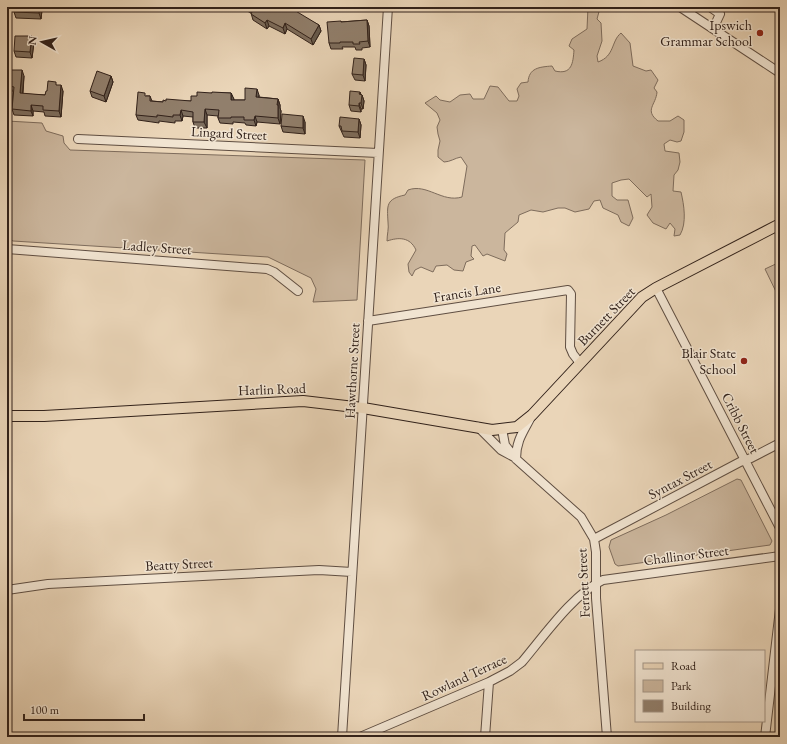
<svg xmlns="http://www.w3.org/2000/svg" width="787" height="744" viewBox="0 0 787 744" font-family="'EB Garamond',serif">
  <style>
    .green { fill: #cbb69d; stroke: #7e6c5c }
    .lines { fill: none; stroke-linecap: round; stroke-linejoin: round }
    .minor-casing { stroke: #5f4e42; stroke-width: 10 }
    .major-casing { stroke: #31211a; stroke-width: 12 }
    .minor { stroke: #f1e4d1; stroke-width: 8 }
    .major { stroke: #ead5b8; stroke-width: 10 }
    .wall { fill: #7d6d5d; stroke: #31211a }
    .shaded-wall { fill: #66594c; stroke: #31211a }
    .building { fill: #917f6c; stroke: #31211a }
    .poi-dot { fill: #8f2418; stroke: #f1e4d1; stroke-width: 1.5 }
    .labels { text-anchor: middle; stroke-width: 3; stroke-linejoin: round; paint-order: stroke }
    .poi-label { font-size: 14px; fill: #31211a; stroke: #f1e4d1; text-anchor: end }
    .street-label { font-size: 14px; fill: #31211a; stroke: #f1e4d1 }
  </style>
  <rect width="100%" height="100%" fill="#ead5b8"/>
  <filter id="stains"><feTurbulence type="fractalNoise" baseFrequency=".005" numOctaves="4"/><feColorMatrix values="0 0 0 0 .2 0 0 0 0 .09 0 0 0 0 .02 0 0 0 .5 -.17"/></filter>
  <radialGradient id="worn" r=".72"><stop offset=".6" stop-color="#630" stop-opacity="0"/><stop offset="1" stop-color="#630" stop-opacity=".3"/></radialGradient>
  <path class="green" d="M588,7h11l1,1 -3,11 4,4 1,18 -5,15 1,6c17,-6 13,-21 23,-29l9,10 3,23 13,5 5,-1 7,10 -4,8 3,4c-1,13 -13,18 1,29h12l8,-5 6,4v12l-3,9 -4,1 -7,-2 -6,4 1,7 14,2 1,9 -2,8 -4,5 -1,16 8,1c3,13 6,31 -1,43l-6,1 1,-7 -5,-6 -4,6 -13,-6 -6,-8 5,-8 -1,-13 -4,3 -18,-18 -8,1 -9,3v13l5,4h11l5,18 -4,8 -8,-4 -3,-7 -15,-7 -3,-8 -6,1 -5,8 -14,3 -10,-4h-7l-15,4 -12,-2 -12,5 -1,7 -13,11 -1,17 3,4 -2,7 -18,-7 -4,2 -8,-11 -3,1 -1,10 3,3 -8,3 -3,9 -9,-1 -7,-5 -11,1 -3,6 -12,-5 -6,3 -3,6 -3,-4 -1,-8 8,-14c-6,-13 -17,-13 -29,-9 0,-7 2,-12 1,-19 -1,-17 -2,-23 17,-27l3,-5c19,-7 34,13 54,7l5,-31 -6,-9c-6,1 -11,5 -17,5l-6,-5v-7l2,-9 -2,-7 -1,-7 3,-7 -3,-7 -12,-10 11,-7 4,4 10,2 10,-7 10,-1 3,5h11l6,-13 8,1 11,14h8l2,-5 -2,-7 4,-6 7,-1c1,-14 11,-15 24,-16l3,5c17,4 18,-8 19,-21l-5,-4 3,-7 15,-10z
    M7,121l35,2 4,8 17,5 1,7 6,7 295,10 -8,140 -44,2 3,-13 -5,-11 -43,-21 -255,-16 -6,-3z
    M780,262v38l-15,-31z
    M737,479l4,1 31,61 -2,4 -152,21 -3,-2 -6,-17 2,-7 55,-25z"/>
  <g class="lines">
    <g class="minor-casing">
      <path id="minor" d="M339,7h10
        M680,7l100,66
        M710,7l10,7 -7,15
        M78,139l300,14
        M7,249l260,20 7,3 24,19
        M656,288l124,240
        M368,321l200,-31 3,4 -1,53 3,7 7,9
        M478,427l23,23 13,7
        M502,429l3,16 11,14 65,58 13,22 2,13v46l11,139
        M516,459c0,-18 7,-27 15,-42
        M594,539l146,-77 11,-4 29,-15
        M7,590l41,-6 271,-14 33,2
        M342,737l46,-730
        M360,737l129,-55 21,-11 12,-9c22,-26 51,-68 81,-82l177,-24
        M485,737l4,-55
        M765,737l15,-128"/>
    </g>
    <g class="major-casing">
      <path id="major" d="M7,416h37l259,-15 60,7 129,22 25,-3 15,-12 110,-118 14,-9 124,-64"/>
    </g>
    <use href="#minor" class="minor"/>
    <use href="#major" class="major"/>
  </g>
  <path class="wall" d="M15,7h26l1,3 -1,9 -25,-1 -2,-6z
    M239,7h44l36,18 2,6 -8,14 -26,-16 -2,5 -16,-8 -2,3 -14,-9 -2,-7z
    M367,20l2,6 1,21 -8,1v2h-6l-1,-3h-13l1,2h-12l-2,-6 12,-22v1z
    M32,36l2,6 -2,16 -16,-1 -2,-6z
    M364,59l2,6 -1,16 -10,-1 -3,-6z
    M24,76l-1,18 22,1 2,-4 10,-6 6,6 -2,26 -16,-1 -1,-4 -11,-1v5l-19,-1 -2,-6 1,-17 -3,-6z
    M111,76l2,6 -7,20 -14,-5 -2,-6z
    M360,92l1,3h1l2,6 -1,8h-2v3l-10,-1 -2,-6z
    M212,93h19l3,7h11l14,-5v2l19,2 2,6v3l1,3 -1,13 -23,-2 -1,4 -10,-1 -1,-2 -12,-1v2l-13,-1 -2,-5v-2l-11,-1v13h-12l-2,-6v-5l-10,-1 -1,5h-7v2l-16,-2v2l-21,-3 -2,-5 10,-19h4l2,5 11,1 28,-1 6,-5z
    M359,119l2,6 -1,13 -16,-1 -5,-11z
    M305,122v12l-22,-2 -2,-6z"/>
  <path class="shaded-wall" d="M39,7h2l1,3 -1,9 -2,-6z
    M267,20l2,6 -2,3 -2,-6z
    M367,20l2,6 1,21 -2,-6z
    M285,23l2,6 -2,5 -2,-6z
    M319,25l2,6 -8,14 -2,-6z
    M32,36l2,6 -2,16 -2,-6z
    M364,59l2,6 -1,16 -2,-6z
    M22,70l2,6 -2,23 -2,-6z
    M111,76l2,6 -7,20 -2,-6z
    M61,85l2,6 -2,26 -2,-6z
    M257,89l2,6 -1,8 -2,-6z
    M360,92l2,5v-2l2,6 -1,8 -2,-6 -2,-9z
    M231,93l3,6 -1,6 -2,-5z
    M278,99l2,6v3l1,3 -1,13 -2,-6z
    M359,103l2,6v3l-2,-6z
    M31,105l2,6v5l-2,-5z
    M205,109l2,6v13l-3,-6z
    M181,110l2,6 -1,5 -2,-6z
    M255,116l2,6 -1,4 -2,-6z
    M303,116l2,6v12l-2,-6z
    M359,119l2,6 -1,13 -2,-6z"/>
  <path class="building" d="M15,7h24v6l-25,-1z
    M248,7h35l1,1v-1h5l30,18 -8,14 -26,-16 -2,5 -16,-8 -2,3 -14,-9 2,-4z
    M367,20l1,21 -9,1 1,2h-7v-2h-13v1h-11l-2,-21 14,-1v1z
    M15,36h17l-2,16 -16,-1z
    M354,58l10,1 -1,16 -11,-1z
    M11,70h11l-2,23 25,2 1,-4h1l1,-10 8,1v3h5l-2,26 -16,-1v-4l-12,-1v6l-19,-2 2,-22 -4,-1z
    M97,71l14,5 -7,20 -14,-5z
    M245,88l12,1 -1,8 22,2 -1,6h1v13l-23,-2 -1,4h-10v-3h-13v1h-13l1,-8 -14,-1 -1,13h-11v-10l-12,-2 -1,5h-7v2l-16,-2v2l-21,-2 2,-23 7,1v3h5v5l13,1v-2l3,1v-2l25,2v-5h6v-4l15,1v-1l19,1v7h14z
    M350,91l10,1 -1,2 3,1 -1,8h-2v3l-10,-1z
    M282,114l21,2v12l-22,-2z
    M340,117l19,2 -1,13 -16,-1 -1,-5h-2z"/>
  <g class="poi-dot">
    <circle cx="760" cy="33" r="4"/>
    <circle cx="744" cy="361" r="4"/>
  </g>
  <g class="labels">
    <g class="poi-label">
      <text x="752" y="30">Ipswich<tspan x="752" dy="16">Grammar School</tspan></text>
      <text x="736" y="358">Blair State<tspan x="736" dy="16">School</tspan></text>
    </g>
    <g class="street-label">
      <text transform="translate(229 133) rotate(3)" y="5">Lingard Street</text>
      <text transform="translate(157 247) rotate(4)" y="5">Ladley Street</text>
      <text transform="translate(467 292) rotate(-9)" y="5">Francis Lane</text>
      <text transform="translate(606 316) rotate(-46)" y="5">Burnett Street</text>
      <text transform="translate(352 371) rotate(-87)" y="5">Hawthorne Street</text>
      <text transform="translate(272 389) rotate(-2)" y="5">Harlin Road</text>
      <text transform="translate(741 423) rotate(63)" y="5">Cribb Street</text>
      <text transform="translate(680 479) rotate(-28)" y="5">Syntax Street</text>
      <text transform="translate(686 555) rotate(-7)" y="5">Challinor Street</text>
      <text transform="translate(179 564) rotate(-3)" y="5">Beatty Street</text>
      <text transform="translate(583 583) rotate(-93)" y="5">Ferrett Street</text>
      <text transform="translate(464 677) rotate(-25)" y="5">Rowland Terrace</text>
    </g>
  </g>
  <rect width="787" height="744" fill="none" stroke="#ead5b8" stroke-width="24"/>
  <rect x="8" y="8" width="771" height="728" fill="none" stroke="#31211a" stroke-width="2"/>
  <rect x="12" y="12" width="763" height="720" fill="none" stroke="#31211a"/>
  <rect x="635" y="650" width="130" height="72" fill="#f1e4d1" stroke="#a49688"/>
  <rect x="643" y="663" width="20" height="6" fill="#ead5b8" stroke="#a49688"/>
  <text x="671" y="670" font-size="12" fill="#31211a">Road</text>
  <rect x="643" y="680" width="20" height="12" fill="#cbb69d" stroke="#a49688"/>
  <text x="671" y="690" font-size="12" fill="#31211a">Park</text>
  <rect x="643" y="700" width="20" height="12" fill="#917f6c" stroke="#a49688"/>
  <text x="671" y="710" font-size="12" fill="#31211a">Building</text>
  <g transform="translate(42 42) rotate(278)" stroke="#f1e4d1" stroke-width="3" paint-order="stroke">
  <path d="M0-3L7 15L0 10L-7 15Z" fill="#31211a"/>
  <text y="-6" font-size="11" font-weight="bold" text-anchor="middle" fill="#31211a">N</text>
  </g>
  <path d="M24 714v6h120v-6" fill="none" stroke="#31211a" stroke-width="2"/>
  <text x="30" y="714" font-size="12" fill="#31211a" stroke="#f1e4d1" stroke-width="3" paint-order="stroke">100 m</text>
  <rect width="100%" height="100%" filter="url(#stains)"/>
  <rect width="100%" height="100%" fill="url(#worn)"/>
</svg>
